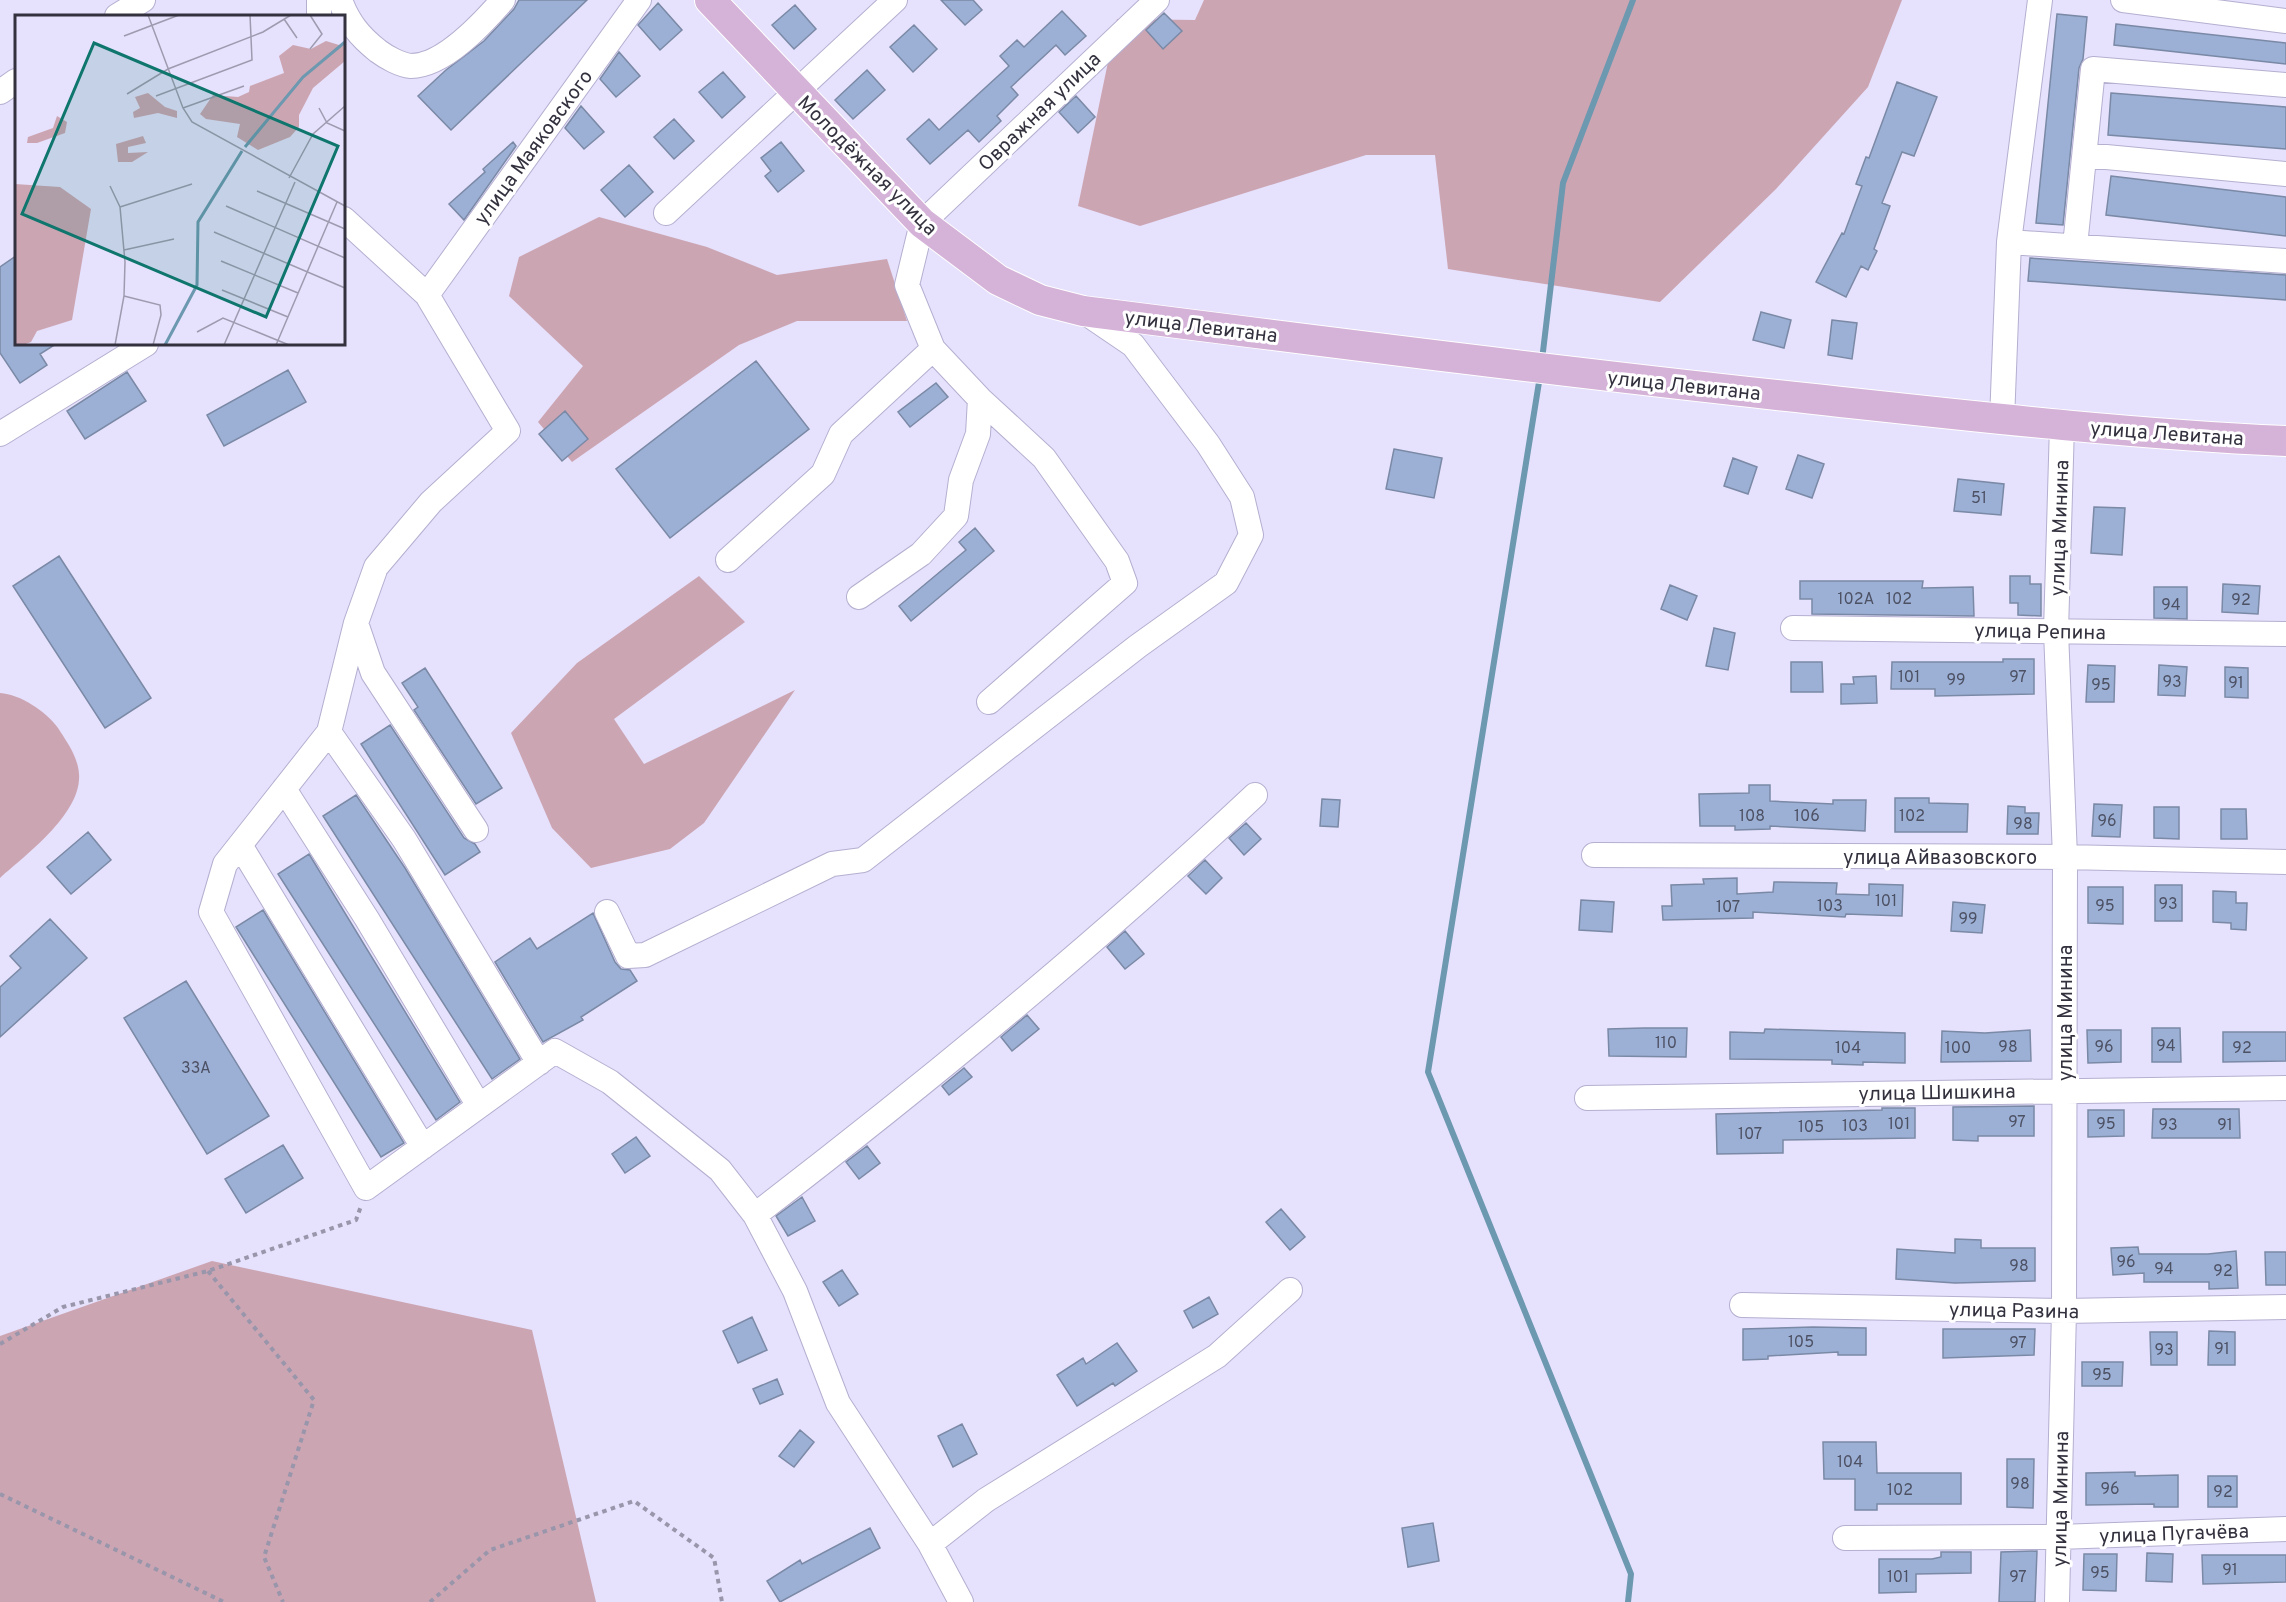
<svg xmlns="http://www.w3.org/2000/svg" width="2286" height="1602" viewBox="0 0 2286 1602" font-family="Overpass,sans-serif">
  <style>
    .green { fill: #cca5b3 }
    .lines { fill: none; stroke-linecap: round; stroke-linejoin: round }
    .stream { stroke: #6c98b0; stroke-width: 6 }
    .building { fill: #9cb0d6; stroke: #7a89a5; stroke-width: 1.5 }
    .minor-casing { stroke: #b5afd0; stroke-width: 26 }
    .major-casing { stroke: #fff; stroke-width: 32 }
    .path { stroke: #9996ab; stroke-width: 4; stroke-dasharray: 4.5 4.5; stroke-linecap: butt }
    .minor { stroke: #fff; stroke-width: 24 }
    .major { stroke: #d5b2d8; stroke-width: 30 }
    .labels { text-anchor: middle; stroke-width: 6; stroke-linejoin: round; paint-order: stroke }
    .number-label { font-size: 16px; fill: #4d5164 }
    .street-label { font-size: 20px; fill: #33313e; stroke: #fff }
    .inset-river { fill: none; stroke: #6c98b0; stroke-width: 3 }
    .inset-road { fill: none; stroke: #9e9bb0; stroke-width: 1.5 }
    .view { fill: #0f766e; fill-opacity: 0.15; stroke: #0f766e; stroke-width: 3 }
    .inset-edge { fill: none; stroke: #33313e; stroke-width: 3 }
  </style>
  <rect width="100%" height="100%" fill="#e6e1fc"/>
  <path class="green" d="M1204,0h698l-34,87 -92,102 -116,113 -212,-33 -13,-114h-69l-226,71 -62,-20 39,-187 78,1z
    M599,217l108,30 70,28 110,-16 20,62h-110l-58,24 -167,117 -34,-40 45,-56 -74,-70 10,-39z
    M699,576l46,46 -131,97 30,45 151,-74 -91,133 -34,26 -79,19 -39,-40 -41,-95 66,-70z
    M0,693c20,1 47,19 58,35 9,14 20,29 21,46 3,39 -52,80 -79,104z
    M212,1261l320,69 64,272h-596v-266z"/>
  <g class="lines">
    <path class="stream" d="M1542,360l21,-177 70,-183
      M1540,376l-112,696 203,502 -3,28"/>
  </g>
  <path class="building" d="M519,0h68l-136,130 -33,-34 28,-26 38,-29 30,-32z
    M941,0h32l9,10 -17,15z
    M658,3l24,27 -22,20 -22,-25z
    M795,5l21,24 -22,20 -22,-24z
    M1062,11l24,25 -21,19 -9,-10 -45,42 7,8 -21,21 4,5 -22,21 -11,-12 -38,34 -23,-25 22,-20 10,11 70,-64 -9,-10 17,-16 7,7z
    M1164,13l18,18 -19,18 -17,-19z
    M2057,14l30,3 -4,42 -4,9 -16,157 -27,-2z
    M2116,24l170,19v21l-172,-19z
    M914,25l23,24 -24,23 -23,-25z
    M619,52l21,24 -24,21 -16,-18z
    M867,70l18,20 -32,29 -18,-19z
    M723,72l22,25 -23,21 -23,-26z
    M1897,82l40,15 -23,59 -12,-4 -20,51 8,3 -16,43 3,2 -9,19 -7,-4 -15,31 -30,-15 26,-49 2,1 18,-48 -6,-2 10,-27 3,1z
    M2111,93l175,14v42l-178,-14z
    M1076,96l19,21 -17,16 -19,-21z
    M581,106l23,26 -20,17 -19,-21z
    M674,119l20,22 -20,18 -20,-22z
    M513,142l3,4 -52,74 -15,-16 36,-32 -2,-3z
    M781,142l23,29 -26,21 -13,-16 6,-5 -10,-13z
    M629,165l24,27 -28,25 -24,-27z
    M2111,176l175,21v39l-180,-21z
    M16,256v88h40l-16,10 7,11 -27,18 -20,-30v-86z
    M2030,258l256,17v25l-258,-19z
    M1761,312l30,8 -7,28 -31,-8z
    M1832,320l25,3 -5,36 -24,-4z
    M756,361l53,68 -139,109 -54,-69z
    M288,370l18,32 -82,44 -17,-31z
    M127,372l19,29 -61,38 -18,-28z
    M936,383l12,14 -38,30 -12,-15z
    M565,411l23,28 -26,22 -23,-27z
    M1394,449l48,9 -8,40 -48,-9z
    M1798,455l26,9 -12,34 -26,-9z
    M1733,458l24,9 -9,27 -24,-8z
    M1958,479l46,5 -3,31 -47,-4z
    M2094,507l31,1 -3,47 -31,-2z
    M975,528l19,23 -83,70 -12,-15 67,-56 -7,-8z
    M59,556l92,142 -46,30 -92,-142z
    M2010,576h20v8h11v32l-23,-1v-12h-8z
    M1800,581h123l-1,7 51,-1 1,29 -162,-2v-15h-12z
    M2223,584l37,2 -2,28 -36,-2z
    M1670,585l27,11 -10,24 -26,-11z
    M2154,587h33v32l-33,-1z
    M1714,628l21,5 -7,37 -22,-4z
    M2003,659h31v35l-99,2v-7h-44l1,-27h111z
    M1791,662h31l1,30h-32z
    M2088,665l27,1 -1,36h-28z
    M2159,665l28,2 -2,29 -27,-1z
    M2225,667l23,1v30l-23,-1z
    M425,668l77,120 -26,16 -62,-94 4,-3 -16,-24z
    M1876,676l1,27 -36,1v-20h13l-1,-7z
    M390,725l74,113 11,6 5,8 -35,23 -84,-131z
    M1749,785h21v16l63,3v-4h33l-1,31 -95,-5v3l-35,1v-4h-35l-1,-32 50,-1z
    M356,795l49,73 115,191 -28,20 -169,-263z
    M1895,798h34v5l39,1 -1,28h-72z
    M1322,799l18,1 -2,27 -18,-1z
    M2094,804l28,1 -2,32 -28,-1z
    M2008,806l17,1v6h14l-1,21h-31z
    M2154,807h25v32l-25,-1z
    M2221,809h25l1,30h-26z
    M1246,823l15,16 -17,16 -15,-17z
    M88,832l23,28 -40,34 -24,-27z
    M309,854l151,248 -24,18 -158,-246z
    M1205,860l17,18 -16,16 -18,-18z
    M1737,878v16l36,-2 1,-10 63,1 -1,11 33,1v-11l34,1 -1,31 -56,-2 -1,3 -92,-5v6l-90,2 -1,-14h10l-1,-21 33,-1 -1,-5z
    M2155,885h27v36h-27z
    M2088,887h35v37l-35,-1z
    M2213,891l23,1v11h11l-1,27 -15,-1v-6l-18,-1z
    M1581,900l33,2 -2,30 -33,-2z
    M1953,902l32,3 -3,28 -31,-2z
    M263,910l141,233 -23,14 -145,-230z
    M593,913l22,49 6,7 9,1 7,11 -56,36 2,3 -40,22 -48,-80 35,-24 7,11z
    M50,919l37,39 -87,79v-50l21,-19 -11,-12z
    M1125,931l19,23 -19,15 -18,-22z
    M186,981l83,135 -62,38 -83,-136z
    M1027,1015l12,14 -27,22 -11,-14z
    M1644,1028h43l-1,29 -77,-1 -1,-27z
    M2152,1028h28l1,34h-29z
    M1765,1029l140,4v30l-42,-1v3l-31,-1v-4l-102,-1v-27l34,1z
    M2030,1030l1,31 -90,1 1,-31 43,2z
    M2087,1030h34v32l-33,1z
    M2223,1032h63v29l-63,1z
    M964,1068l8,9 -23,18 -7,-9z
    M2034,1106v30h-56v5l-25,-1v-33z
    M1882,1108h33v30l-132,2v13l-66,1 -1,-40 166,-4z
    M2153,1109h86l1,29h-88z
    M2088,1110h36v26l-36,1z
    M636,1137l14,19 -25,17 -13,-19z
    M283,1145l20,33 -57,35 -21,-34z
    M867,1146l13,17 -21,16 -13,-17z
    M802,1197l13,24 -27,15 -12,-20z
    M1281,1209l24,28 -15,13 -24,-28z
    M1955,1239l26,1v8h54v33l-80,2 -59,-4 1,-30 58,4z
    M2138,1247l1,7h69l28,-3 2,37 -29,1v-7h-65v-9l-31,2 -2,-27z
    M2265,1252h21v33h-20z
    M842,1270l16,24 -19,12 -16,-24z
    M1209,1297l9,17 -25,14 -9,-17z
    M752,1317l15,33 -29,13 -15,-32z
    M1813,1327l53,1v27h-28v-3l-70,4v3l-25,1v-31z
    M1943,1329h92l-1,26 -91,3z
    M2209,1331l26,1v33h-27z
    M2150,1332h27v33h-26z
    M1117,1343l20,28 -22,15 -2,-3 -36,23 -20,-31 26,-17 3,6z
    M2082,1362h41l-1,24h-40z
    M777,1379l6,15 -23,10 -7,-15z
    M962,1424l15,30 -24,13 -15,-31z
    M800,1430l14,12 -20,25 -15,-11z
    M1823,1442h53l1,31h84v31h-84v6h-22v-31h-31z
    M2007,1459h27l-1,49 -26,-1z
    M2135,1472v4l43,-1v32h-24v-3l-68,1v-32z
    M2208,1476h29v31h-29z
    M1433,1523l6,38 -31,6 -6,-39z
    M870,1528l10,20 -100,54 -13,-21 33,-21 2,4z
    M2037,1551l-2,51h-36l2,-50z
    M1941,1552h30v21l-55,1v18l-37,1v-34h53l9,-2z
    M2147,1553l26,1 -1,28 -26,-1z
    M2084,1554h33l-1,37 -33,-1z
    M2202,1555h84v27l-83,2z"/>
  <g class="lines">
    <g class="minor-casing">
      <path id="minor" d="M340,0c8,22 19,36 38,51 8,6 22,14 33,15 33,0 72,-43 92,-66
        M2123,0l163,21
        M117,16l26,-16
        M319,16v-16
        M0,92l16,-11
        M2085,155l201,19
        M666,213l229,-213
        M344,219l83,76 81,136 -77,71 -55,65 -20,56 -27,109 -104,132 -14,48 155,276 189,-137 55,31 110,88 35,45 40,76 43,112 92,141 31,58
        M2009,242l277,19
        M2075,246l18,-177 193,16
        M427,295l212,-295
        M2002,420l7,-178 31,-242
        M0,434l146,-90
        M728,560l95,-86 18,-40 92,-85
        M859,597l62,-43 35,-38 5,-36 17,-46 2,-35
        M356,623l17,50 103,157
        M1793,628l493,6
        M989,702l136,-119 -8,-22 -73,-103 -64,-59 -47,-50 -26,-64 15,-62 235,-223
        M329,732l75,107 135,224
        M284,789l83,130 112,187
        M240,845l183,302
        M1594,855l471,2 221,5
        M607,912l21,44 17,-1 187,-91 31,-4 275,-214 88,-63 25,-48 -9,-38 -34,-53 -75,-99 -50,-34
        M1587,1098l699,-10
        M755,1215c172,-132 341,-271 500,-420
        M1742,1305l322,6 222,-4
        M1845,1538l213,-1 228,-8
        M930,1544l56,-44 231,-144 73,-66
        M2057,1602l7,-291 1,-454 -9,-226 6,-206"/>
    </g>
    <g class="major-casing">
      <path id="major" d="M710,0l212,223 76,57 42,20 43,11c244,31 487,62 731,88 157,17 314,35 472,42"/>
    </g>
    <path class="path" d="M208,1271l106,129 -50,157 19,45
      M0,1344l63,-37 145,-36 148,-51 5,-14
      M0,1494l224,108
      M430,1602l60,-52 144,-49 80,57 8,44"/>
    <use href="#minor" class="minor"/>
    <use href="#major" class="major"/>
  </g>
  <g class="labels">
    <g class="number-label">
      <text x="1979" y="503">51</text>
      <text x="1856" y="604">102А</text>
      <text x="1899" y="604">102</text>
      <text x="2241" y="605">92</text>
      <text x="2171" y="610">94</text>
      <text x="1909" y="682">101</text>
      <text x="2018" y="682">97</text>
      <text x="1956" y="685">99</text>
      <text x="2172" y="687">93</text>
      <text x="2236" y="688">91</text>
      <text x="2101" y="690">95</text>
      <text x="1752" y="821">108</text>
      <text x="1807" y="821">106</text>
      <text x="1912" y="821">102</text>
      <text x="2107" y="826">96</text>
      <text x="2023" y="829">98</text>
      <text x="1886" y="906">101</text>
      <text x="2168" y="909">93</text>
      <text x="1830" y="911">103</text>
      <text x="2105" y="911">95</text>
      <text x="1728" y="912">107</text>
      <text x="1968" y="924">99</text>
      <text x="1666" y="1048">110</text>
      <text x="2166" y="1051">94</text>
      <text x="2008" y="1052">98</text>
      <text x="2104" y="1052">96</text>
      <text x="1848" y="1053">104</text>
      <text x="1958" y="1053">100</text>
      <text x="2242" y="1053">92</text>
      <text x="196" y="1073">33А</text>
      <text x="2017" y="1127">97</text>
      <text x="1899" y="1129">101</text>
      <text x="2106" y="1129">95</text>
      <text x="2168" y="1130">93</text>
      <text x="2225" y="1130">91</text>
      <text x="1855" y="1131">103</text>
      <text x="1811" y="1132">105</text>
      <text x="1750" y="1139">107</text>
      <text x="2126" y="1267">96</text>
      <text x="2019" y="1271">98</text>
      <text x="2164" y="1274">94</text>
      <text x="2223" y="1276">92</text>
      <text x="1801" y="1347">105</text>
      <text x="2018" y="1348">97</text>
      <text x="2222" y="1354">91</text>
      <text x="2164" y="1355">93</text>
      <text x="2102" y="1380">95</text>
      <text x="1850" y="1467">104</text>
      <text x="2020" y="1489">98</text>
      <text x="2110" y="1494">96</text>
      <text x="1900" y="1495">102</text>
      <text x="2223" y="1497">92</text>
      <text x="2230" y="1575">91</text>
      <text x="2100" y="1578">95</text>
      <text x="1898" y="1582">101</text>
      <text x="2018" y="1582">97</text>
    </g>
    <g class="street-label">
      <text transform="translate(1039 111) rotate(-44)" y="7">Овражная улица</text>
      <text transform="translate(533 147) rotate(-54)" y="7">улица Маяковского</text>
      <text transform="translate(868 165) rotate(45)" y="7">Молодёжная улица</text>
      <text transform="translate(1201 326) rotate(7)" y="7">улица Левитана</text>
      <text transform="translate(1684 385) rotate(6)" y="7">улица Левитана</text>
      <text transform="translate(2167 433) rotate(4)" y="7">улица Левитана</text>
      <text transform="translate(2059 528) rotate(-88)" y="7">улица Минина</text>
      <text transform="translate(2040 631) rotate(1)" y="7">улица Репина</text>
      <text x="1940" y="864">улица Айвазовского</text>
      <text transform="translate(2065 1013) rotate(-90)" y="7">улица Минина</text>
      <text transform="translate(1937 1092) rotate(-1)" y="7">улица Шишкина</text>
      <text transform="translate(2014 1310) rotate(1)" y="7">улица Разина</text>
      <text transform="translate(2060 1499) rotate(-89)" y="7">улица Минина</text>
      <text transform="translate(2174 1533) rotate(-2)" y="7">улица Пугачёва</text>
    </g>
  </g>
  <g transform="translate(15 15)">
    <rect width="330" height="330" fill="#e6e1fc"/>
    <path d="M311,26l13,4 6,-3v19l-32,27 -14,27v12l-9,10 -32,13 -21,-13 3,-13 -34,-5 -6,-5 13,-19 25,2 11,-5 1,-6 34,-13 -5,-17 14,-11 18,4zM133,78l17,14 12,4v7l-19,-5 -24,5 -1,-6 7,-4 -5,-11zM42,101l10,6 -2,11 -28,10h-10l1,-6 25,-9zM128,121l3,7 -18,4v6l20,-1 -16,10h-14l-2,-18zM0,169l45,3 31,22 -19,111 -35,11 -6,11 -8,3h-8z" fill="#cca5b3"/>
    <path class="inset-river" d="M230,132l58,-70 42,-35M150,330l32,-60 1,-63 44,-71"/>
    <path class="inset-road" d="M133,0l35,93 9,14 153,84M295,0l12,19 -12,15M269,4l13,19M109,21l55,-21M112,79l41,-25 95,-37 28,-17M141,81l96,-36 -2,-45M168,93l61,-22M304,93l8,15 18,8M274,163l24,-44 32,-28M95,171l10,21 5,55 -1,34 -9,49M242,176l88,38M211,191l119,52M105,192l72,-23M199,217l131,56M109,235l50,-11M206,246l77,32M207,275l66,27M109,281l36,9 1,10 -8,30M182,317l26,-14 66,27M209,330l71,-163M261,330l61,-143"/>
    <path class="view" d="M79,28l244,103 -72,171 -244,-103z"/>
    <rect width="330" height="330" class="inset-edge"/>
  </g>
</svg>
